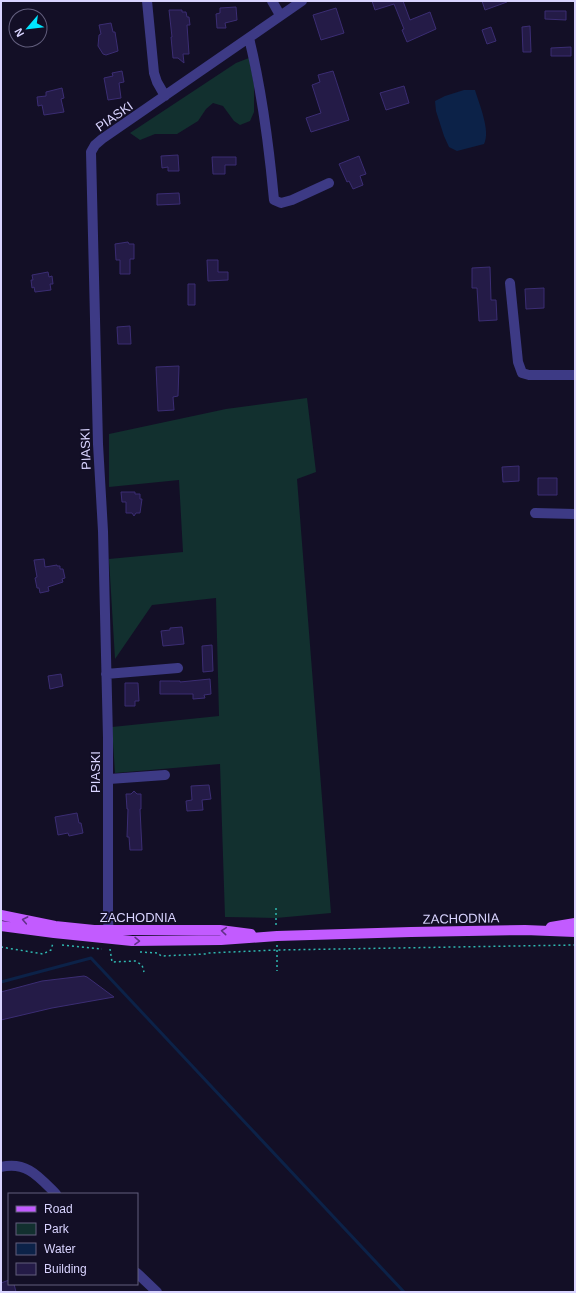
<svg xmlns="http://www.w3.org/2000/svg" width="576" height="1293" viewBox="0 0 576 1293" font-family="Helvetica,sans-serif">
  <style>
    .green { fill: #12302f }
    .water { fill: #0c2248 }
    .lines { fill: none; stroke-linecap: round; stroke-linejoin: round }
    .stream { stroke: #0c2248; stroke-width: 3 }
    .building { fill: #241b47; stroke: #3b2d73 }
    .path { stroke: #2fb8b0; stroke-width: 1.5; stroke-dasharray: 2 3; stroke-linecap: butt }
    .minor { stroke: #3d3a85; stroke-width: 10 }
    .major { stroke: #c25bff; stroke-width: 10 }
    .oneway { stroke: #623188 }
    .labels { text-anchor: middle; stroke-width: 3.5; stroke-linejoin: round; paint-order: stroke }
    .street-label { font-size: 13px; fill: #d9d4ff; stroke: #130f26 }
  </style>
  <rect width="100%" height="100%" fill="#130f26"/>
  <path class="green" d="M249,58l5,27v27l-4,9 -10,4 -6,-4 -11,-15 -10,-3 -7,6 -8,12 -21,13h-22l-15,6 -10,-7 106,-70z
    M307,398l9,74 -19,7 34,434 -55,5 -51,-1 -5,-153 -105,9 -3,-46 107,-11 -3,-118 -64,7 -37,54 -6,-100 74,-7 -4,-72 -70,7v-53l117,-25z"/>
  <path class="water" d="M464,90h11c4,14 16,41 9,54l-27,7 -8,-4 -5,-11 -8,-25 -1,-10 10,-5z"/>
  <g class="lines">
    <path class="stream" d="M1,982l90,-24 313,334"/>
  </g>
  <path class="building" d="M372,1h31l7,19 20,-8 6,17 -29,13 -5,-12 2,-1 -10,-25 -19,6z
    M482,1h25v1l-22,8z
    M236,7l1,13 -12,3 1,5h-9l-1,-14 4,-1v-5z
    M336,8l8,25 -23,7 -8,-25z
    M169,10h13v2h4l1,5h2l1,8h-3l2,29h-6l1,9 -6,-5h-5l-2,-21h1z
    M545,11h21v9l-21,-1z
    M111,23l2,9h2l3,19 -12,4 -3,-1 -5,-8 1,-11 2,-1 -2,-9z
    M530,26l1,26h-8l-1,-25z
    M491,27l5,14 -9,3 -5,-14z
    M571,47v9h-20v-8z
    M122,71l2,11 -5,1 2,15 -13,2 -4,-22 9,-2 -1,-3z
    M333,71l16,49 -38,12 -5,-14 15,-5 -9,-28 8,-3 -2,-7z
    M404,86l5,17 -23,7 -6,-17z
    M62,88l2,10 -3,1 3,13 -20,3 -2,-10 -4,1 -1,-9 9,-1v-4z
    M178,155l1,16h-11v-4l-6,1 -1,-12z
    M359,156l7,18 -6,2 3,9 -10,4 -4,-8 -2,1 -8,-18z
    M212,157h24v8h-11v9h-12z
    M179,193l1,11 -23,1v-11z
    M128,242l1,2h5v15h-4v15h-10v-14h-4l-1,-16z
    M207,260h11v12h10v8l-20,1z
    M490,267l1,33h5l1,20 -18,1 -2,-33h-5v-20z
    M48,272l1,5 3,-1 1,8h-3l1,6 -16,2 -1,-5 -2,1 -1,-8h2l-1,-5z
    M188,284h7v21h-7z
    M544,288v20l-18,1 -1,-20z
    M130,326l1,18h-13l-1,-17z
    M179,366l-1,30 -5,1 1,13 -16,1 -2,-44z
    M519,466v15l-16,1 -1,-15z
    M538,478h19v17h-19z
    M121,492h14v2h5v5h2l-2,14h-4l-2,3 -2,-3h-6v-11h-4z
    M44,559l1,8 12,-2v1h3v3h3l2,9 -3,1 1,3 -15,5 1,4 -9,2 -1,-5h-2l-2,-10 2,-1 -3,-17z
    M182,627l2,17 -21,2 -2,-15 9,-1v-2z
    M212,645l1,26 -10,1 -1,-26z
    M61,674l2,12 -13,3 -2,-13z
    M210,679l1,15 -7,1 1,3 -12,1v-5h-33v-13h20v1z
    M125,683h13l1,18h-4v5h-10z
    M209,785l2,14 -9,1 1,10 -16,1 -1,-10 6,-1 -1,-14z
    M134,791l3,3h4v15h-1l2,41h-12l-1,-13h-2l1,-28h-1l-1,-15h5z
    M77,813l2,10h2l2,10 -14,3 -1,-3 -10,2 -3,-18z
    M84,976l3,1 27,20 -62,11 -51,12v-28l41,-11z
    M9,1280v4h5l2,8h-15v-9z"/>
  <g class="lines">
    <path class="path" d="M276,908v19
      M62,945l40,4
      M277,945v26
      M1,947l42,7 8,-4 2,-7
      M110,949l2,13 23,-1 7,4 2,7
      M140,952l18,1 3,3 44,-2 3,-1 69,-3 298,-5"/>
    <path class="minor" d="M147,1l7,72 3,9 8,14
      M272,1l8,14
      M249,38c13,53 20,108 25,162l7,3 11,-3 37,-17
      M510,283l8,79 4,11 7,2h46
      M535,513l40,1
      M106,674l72,-6
      M109,779l56,-4
      M109,938l-1,-21v-179l-5,-207 -5,-87 -7,-292 4,-7 7,-6 200,-138
      M1,1167c26,-6 38,10 55,27
      M137,1273l20,19"/>
    <path class="major" d="M1,915l54,11 39,4h126l31,4
      M1,926l53,7 78,8 89,-1 56,-4 134,-4 114,-2 50,2
      M551,927l24,-4"/>
  </g>
  <defs><path id="oneway-chevron" d="M-2-3.5L2.5 0L-2 3.5" fill="none" stroke-width="1.6" stroke-linecap="round" stroke-linejoin="round"/></defs>
  <g class="oneway">
    <use href="#oneway-chevron" transform="translate(25 920) rotate(-169)"/>
    <use href="#oneway-chevron" transform="translate(224 931) rotate(-175)"/>
    <use href="#oneway-chevron" transform="translate(137 941) rotate(1)"/>
  </g>
  <g class="labels">
    <g class="street-label">
      <text transform="translate(114 116) rotate(-35)" y="5">PIASKI</text>
      <text transform="translate(85 449) rotate(-92)" y="5">PIASKI</text>
      <text transform="translate(95 772) rotate(-90)" y="5">PIASKI</text>
      <text x="138" y="922">ZACHODNIA</text>
      <text transform="translate(461 918) rotate(-1)" y="5">ZACHODNIA</text>
    </g>
  </g>
  <rect width="576" height="1293" fill="none" stroke="#d9d4ff" stroke-width="4"/>
  <rect x="8" y="1193" width="130" height="92" fill="#130f26" stroke="#625e7d"/>
  <rect x="16" y="1206" width="20" height="6" fill="#c25bff" stroke="#625e7d"/>
  <text x="44" y="1213" font-size="12" fill="#d9d4ff">Road</text>
  <rect x="16" y="1223" width="20" height="12" fill="#12302f" stroke="#625e7d"/>
  <text x="44" y="1233" font-size="12" fill="#d9d4ff">Park</text>
  <rect x="16" y="1243" width="20" height="12" fill="#0c2248" stroke="#625e7d"/>
  <text x="44" y="1253" font-size="12" fill="#d9d4ff">Water</text>
  <rect x="16" y="1263" width="20" height="12" fill="#241b47" stroke="#625e7d"/>
  <text x="44" y="1273" font-size="12" fill="#d9d4ff">Building</text>
  <g transform="translate(28 28) rotate(242)"><circle r="19" fill="#130f26" stroke="#625e7d"/>
  <path d="M0-3L7 15L0 10L-7 15Z" fill="#00e5ff"/>
  <text y="-6" font-size="11" font-weight="bold" text-anchor="middle" fill="#d9d4ff">N</text>
  </g>
</svg>
